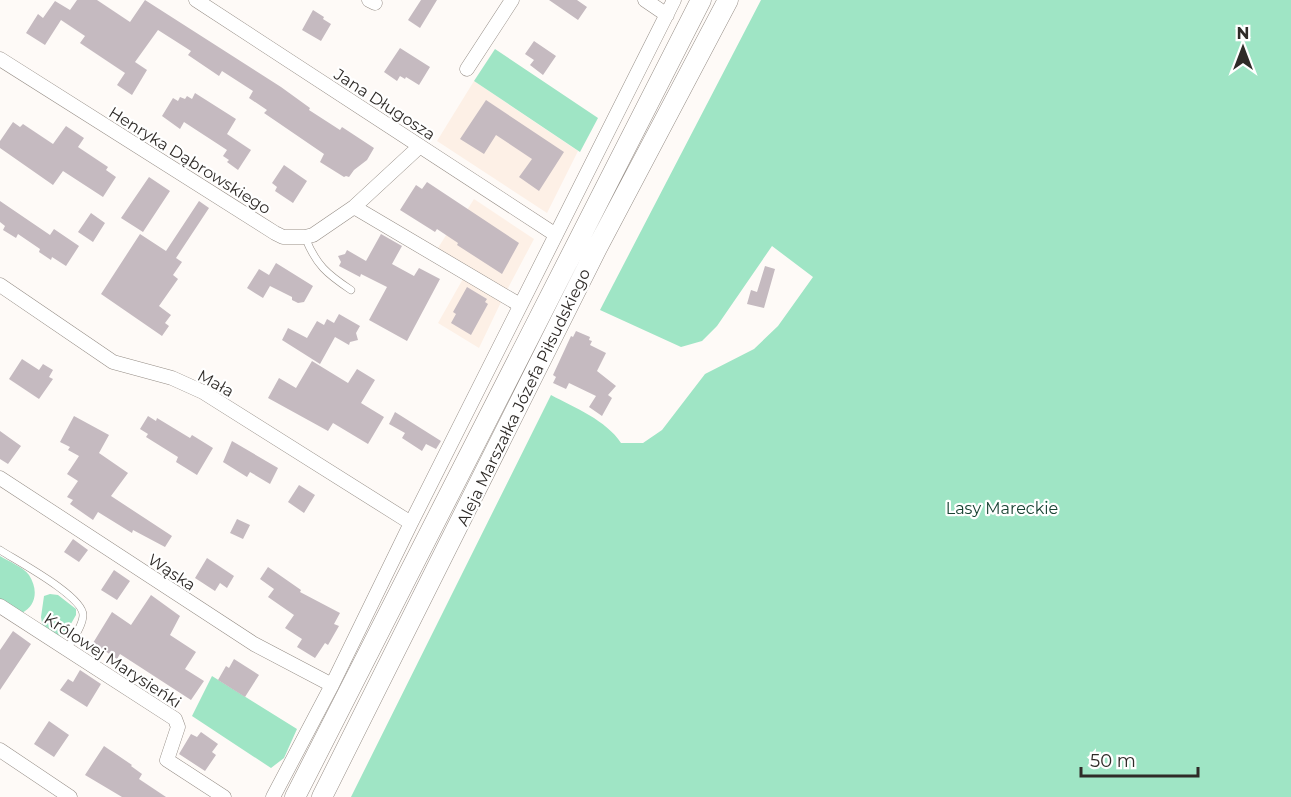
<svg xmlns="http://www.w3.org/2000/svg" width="1291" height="797" viewBox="0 0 1291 797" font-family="Montserrat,sans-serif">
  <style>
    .built { fill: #fdf0e6 }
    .green { fill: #9fe5c5 }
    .building { fill: #c5bac0 }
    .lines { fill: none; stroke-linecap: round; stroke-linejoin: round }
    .service-casing { stroke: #958d86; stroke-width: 8 }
    .minor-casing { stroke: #958d86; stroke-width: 15 }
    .secondary-casing { stroke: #958d86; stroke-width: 21 }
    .service { stroke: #fff; stroke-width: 7 }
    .minor { stroke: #fff; stroke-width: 14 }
    .secondary { stroke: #fff; stroke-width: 20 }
    .labels { text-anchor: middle; stroke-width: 4.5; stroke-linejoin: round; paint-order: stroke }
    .street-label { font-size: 16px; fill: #2f2b28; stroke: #fff }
    .park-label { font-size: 16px; fill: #194333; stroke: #fff }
  </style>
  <rect width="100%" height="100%" fill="#fefaf7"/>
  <path class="built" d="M474,81l104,70 -31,62 -110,-72z
    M474,199l60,40 -27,51 -69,-42 17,-27 4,2z
    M464,277l38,23 -23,48 -41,-25z"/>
  <path class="green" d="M761,0h530v797h-940l200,-402c24,13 55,25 70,48h22l19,-13 43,-56 49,-25 24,-23 35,-49 -41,-31 -55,80 -15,15 -21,6 -81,-37z
    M495,49l103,69 -18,34 -106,-71z
    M0,556c8,5 23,11 29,19 9,14 8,30 -7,38l-22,-14z
    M50,594l8,1 18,14v6l-12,21 -8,1 -13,-8 -2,-12 3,-21z
    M212,676l85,53 -13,29 -13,10 -79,-52z"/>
  <path class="building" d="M77,0h20l33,22 15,-22 136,87 29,21 -1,2 31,20 2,-3 32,21 -7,12 -13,10 -5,7 -3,-1 -2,1 -24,-15 4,-8 -60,-41 3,-3 -18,-12 4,-7 -31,-20 -3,5 -31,-21 3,-4 -33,-21 -23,32 12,8 -15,25 -15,-10 8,-12 -45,-30 5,-7 -24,-16 -16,25 -19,-12 12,-19 5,4 12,-17 15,9z
    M421,0h16l-17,28 -12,-8z
    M549,0h28l10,7 -9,13z
    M313,10l11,7 -1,2 8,5 -10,17 -19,-11z
    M534,41l22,15 -13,19 -13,-10 4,-5 -9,-6z
    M400,48l30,19 -11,18 -13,-8 -1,2 -5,-3 -3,5 -13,-9z
    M195,93l41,26 -9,15 24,16 -13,20 -11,-8 2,-2 -6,-4 4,-6 -43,-28 -4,7 -18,-13 11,-18 5,3 2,-4 5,2 2,-3 5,3z
    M486,100l78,52 -25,39 -20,-14 13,-18 -36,-24 -12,19 -24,-15z
    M13,122l7,5 3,-3 30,20 13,-18 18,12 -6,9 30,20 -2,3 10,7 -13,20 -40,-26 -10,14 -53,-37v-7z
    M284,165l23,16 -14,22 -18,-12 2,-4 -5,-4z
    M149,177l21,14 -27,41 -22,-14z
    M427,182l92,61 -17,31 -45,-29 1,-2 -21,-14 -2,3 -35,-22 16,-25 6,4z
    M0,201l50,34 4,-6 25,17 -13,20 -14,-9 -1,3 -12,-8 1,-3 -22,-15 -2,4 -13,-8 2,-4 -5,-4z
    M199,201l10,7 -33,50 6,4 -9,13 5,4 -19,27 12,9 -6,8 4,3 -7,10 -61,-42 39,-60 26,17z
    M91,213l14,10 -12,19 -15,-10z
    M381,234l21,12 -10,18 22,12 5,-8 21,11 -33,62 -38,-21 18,-33 -26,-13 -1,3 -21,-11 2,-4 -3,-6 7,-2 2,-4 19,11z
    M276,263l37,23 -9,16 -6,1 -6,-3v-3l-22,-11 -7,12 -16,-10 12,-19 10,6z
    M765,266l10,3 -11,39 -17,-4 4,-14 6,2z
    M467,287l20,12 -2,3 3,2 -17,31 -20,-12 5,-9 -3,-2z
    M339,314l21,12 -4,7 2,7 -8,2 -1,3 -14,-8 -15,27 -38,-24 6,-12 19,10 10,-17 7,4 3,-6 7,4z
    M576,331l14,6 -1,3 3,1 -2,4 16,8 -9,18 19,15 -8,9 4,3 -10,18 -13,-9 7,-11 -27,-13 -3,6 -13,-6 3,-6 -3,-2 18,-39 2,1z
    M22,359l17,11 4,-6 10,6 -4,7 4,2 -14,20 -30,-20z
    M312,361l36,22 9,-14 18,11 -14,23 23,14 -16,27 -35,-21 -5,8 -60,-33 11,-20 17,10z
    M395,412l46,29 -5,8 -10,-5 -4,7 -20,-13 3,-5 -16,-9z
    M74,416l35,19 -10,18 29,20 -17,23 61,40 -7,11 -32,-17 -1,3 -34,-21 -5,8 -23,-16 3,-4 -6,-3 11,-16 -11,-7 12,-18 -11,-6 2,-3 -10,-5z
    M148,416l8,5 1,-3 33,20 2,-3 21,13 -16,27 -21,-13 2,-5 -32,-20 2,-3 -8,-5z
    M0,431l21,15 -13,18 -8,-5z
    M232,441l46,27 -8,16 -20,-12 -3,5 -24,-15z
    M299,485l16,10 -11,18 -16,-11z
    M237,519l13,6 -7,14 -13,-6z
    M73,539l15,11 -9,12 -15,-10z
    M207,558l27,18 -7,12 -7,-5 -5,8 -20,-13z
    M268,567l33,23 -1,2 40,21 -6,11 5,2 -11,19 -3,-2 -10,15 -18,-11 5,-8 -17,-11 9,-13 -26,-18 6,-8 -14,-10z
    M114,570l16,11 -13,19 -16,-10z
    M151,595l29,21 -10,19 26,17 -11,17 19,12 -13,19 -71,-46 -3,5 -24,-16 19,-31 19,13z
    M13,631l18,13 -31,46v-40z
    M234,659l25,16 -14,22 -27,-17 8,-14 3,2z
    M80,670l21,14 -14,23 -27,-17 8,-11 5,3z
    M49,721l20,14 -15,22 -20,-13z
    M201,732l17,12 -6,8 4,3 -11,16 -26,-17 12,-20 6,3z
    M104,746l28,19 -1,1 11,8 -3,5 27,18h-44l-37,-22z"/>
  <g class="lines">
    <g class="service-casing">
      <path id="service" d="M305,237c11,28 22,37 46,53
        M0,550c17,11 83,46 83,65 0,11 -11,25 -16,34"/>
    </g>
    <g class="minor-casing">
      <path id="minor" d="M196,0l360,235
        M369,0l6,3
        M645,0l22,15
        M0,59l275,174 8,4h22l8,-2 41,-28 66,-61
        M467,69l45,-69
        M354,207l166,98
        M0,285l113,77 59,16 31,14 208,131
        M0,478l254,166 78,41
        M0,606l175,113 3,8 -11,33 57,37
        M0,750l70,47
        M273,797l59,-112 79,-162 263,-523"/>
    </g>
    <g class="secondary-casing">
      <path id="secondary" d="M295,797l406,-797
        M322,797l275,-549 131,-248"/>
    </g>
    <use href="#service" class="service"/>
    <use href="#minor" class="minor"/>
    <use href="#secondary" class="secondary"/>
  </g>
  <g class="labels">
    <g class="street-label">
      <text transform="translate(385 104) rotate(33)" y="6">Jana Długosza</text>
      <text transform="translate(190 160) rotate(32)" y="6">Henryka Dąbrowskiego</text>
      <text transform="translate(216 383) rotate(29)" y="6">Mała</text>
      <text transform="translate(523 397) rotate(-64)" y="6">Aleja Marszałka Józefa Piłsudskiego</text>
      <text transform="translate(172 572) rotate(33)" y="6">Wąska</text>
      <text transform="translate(113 660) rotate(33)" y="6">Królowej Marysieńki</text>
    </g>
    <g class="park-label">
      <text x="1002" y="514">Lasy Mareckie</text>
    </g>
  </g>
  <g transform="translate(1243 48)" stroke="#ffffff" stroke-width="4.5" paint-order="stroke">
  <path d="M0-4.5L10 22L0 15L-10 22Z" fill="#2f2b28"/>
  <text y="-9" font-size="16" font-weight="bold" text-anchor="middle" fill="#2f2b28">N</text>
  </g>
  <path d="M1081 767v9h117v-9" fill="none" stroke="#2f2b28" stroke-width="3"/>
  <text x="1090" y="767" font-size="18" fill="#2f2b28" stroke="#ffffff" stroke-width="4.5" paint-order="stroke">50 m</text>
</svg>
